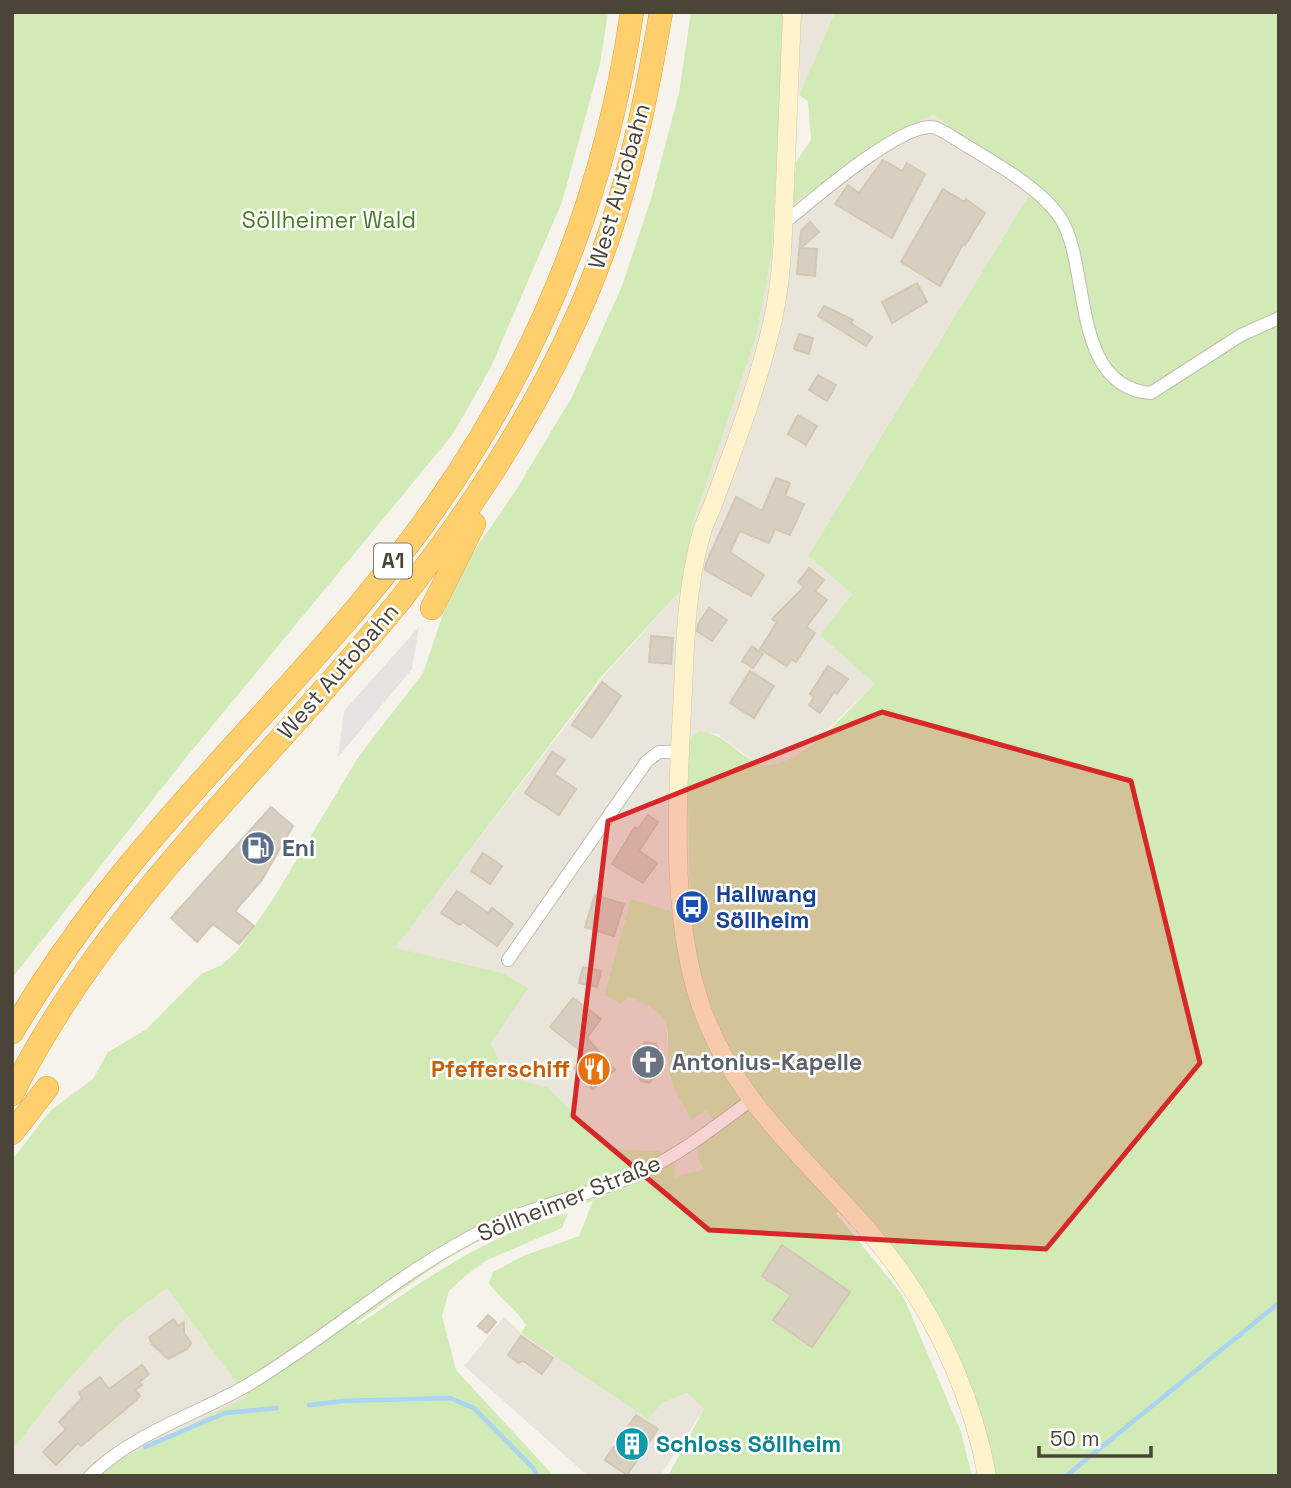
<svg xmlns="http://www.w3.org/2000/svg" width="1291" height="1488" viewBox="0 0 1291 1488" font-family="'Space Grotesk',sans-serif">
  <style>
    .residential { fill: #eae5da }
    .green { fill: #d2eab5 }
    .parking { fill: #e5e3e0 }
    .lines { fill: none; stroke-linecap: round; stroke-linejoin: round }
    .stream { stroke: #a9d4f2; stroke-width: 4.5 }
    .building { fill: #d8cfc1; stroke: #d3c7b4; stroke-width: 2 }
    .street-casing { stroke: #c2bbae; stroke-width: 14 }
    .secondary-casing { stroke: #d6c79b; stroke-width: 19 }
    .highway-casing { stroke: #e0a43c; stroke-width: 24 }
    .street { stroke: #fff; stroke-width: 12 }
    .secondary { stroke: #fff3cd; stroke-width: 18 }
    .highway { stroke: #ffcf6e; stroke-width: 23 }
    .marked { fill: #d62828; fill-opacity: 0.2; stroke: #d62828; stroke-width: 5; stroke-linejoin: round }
    .labels { text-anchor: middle; stroke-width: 5; stroke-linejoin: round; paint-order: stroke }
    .shield { fill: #fff; stroke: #817c74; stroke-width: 2 }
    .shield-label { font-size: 21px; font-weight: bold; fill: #4b4439 }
    .street-label { font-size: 23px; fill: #4b4439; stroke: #fff }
    .park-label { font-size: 23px; fill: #4a7f2a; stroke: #fff }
    .service-label { font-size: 23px; font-weight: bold; fill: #4e5e75; stroke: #fff; text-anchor: start }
    .transit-label { font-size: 23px; font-weight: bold; fill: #164399; stroke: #fff; text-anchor: start }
    .worship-label { font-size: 23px; font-weight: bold; fill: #5b616d; stroke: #fff; text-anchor: start }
    .food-label { font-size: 23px; font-weight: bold; fill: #c56008; stroke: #fff; text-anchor: end }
    .culture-label { font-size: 23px; font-weight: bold; fill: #0d838f; stroke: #fff; text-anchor: start }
  </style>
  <rect width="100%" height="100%" fill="#f6f3ec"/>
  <path class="residential" d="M801,12h34l-36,83z
    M934,113l24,22 76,52 -226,369 44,38 -31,41 54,49 -79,75 -19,7 -21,-3 -39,-29 -18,-2 -8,6 -4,11 3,169 -59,-19 -27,96 17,9 8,-7 24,10 13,12 4,58 21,42 15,-9 15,21 -17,38 -30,8 -14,-26 -47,-2 -66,-62 -41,-10 -15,-34 36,-55 -133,-39 209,-272 78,-87 12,-68 63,-185 16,-84h18l3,-48 95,-69z
    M167,1288l81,109 -129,63 -21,16h-86v-25l43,-56 65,-72z
    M504,1317l17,16 141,70 25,-10 17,16 -44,67h-72l-124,-110z"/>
  <path class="green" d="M12,12h596l-8,52 -38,138 -72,167 -37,65 -269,326 -172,218z
    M691,12h93l-12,241 -16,84 -63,185 -12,68 -79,86 -207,272 107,25 26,15 -37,55 15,34 41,10 66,62 47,2 15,14 -1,12 30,-8 -6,-11v-11l22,-16 -14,-21 -15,10c-6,-14 -18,-30 -21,-45 -7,-46 12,-57 -41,-78l-8,7 -17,-9 27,-96 59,18 -3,-168 4,-11 8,-7c28,4 33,19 56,31 36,19 94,-54 120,-78l-55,-49 32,-41 -44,-38 226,-369 -76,-52 -24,-21 -47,22 -94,69 3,-43 15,-22 -3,-39 -9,-6 36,-83h444v1464h-285l-12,-53 -131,-224 -15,14 67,83 58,136 11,44h-304l36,-67 -17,-16 -25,10 -14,16 -127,-86 5,-8c-11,-17 -26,-26 -37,-42l4,-11 30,-16 56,-20 14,-35c-34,10 -68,19 -101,34 -49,22 -93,57 -136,88l2,2c66,-45 131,-92 210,-112l-6,15 -75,32 -22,16 -16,15 -7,25 14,54 98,106h-456l21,-16 128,-63 -80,-109 -47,35 -65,72 -43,56v-291l38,-49 43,-32 15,-27 39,-23 54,-55 21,-9 16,-15 35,-51 86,-143 64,-83 20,-59 25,-54 48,-70 57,-95 49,-109 29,-87 28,-106z"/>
  <path class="parking" d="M419,627l-7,42 -74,88 6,-46z"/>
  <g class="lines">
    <path class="stream" d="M309,1405l34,-4 107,-3 24,10 59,60 4,8
      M145,1447l80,-34 52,-5
      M1066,1476l213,-173"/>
  </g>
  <path class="building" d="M883,160l19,11 5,-8 18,11 -33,64 -57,-34 13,-19 11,8z
    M943,189l22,13 1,-3 19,14 -20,32 -2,-1 -23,42 -39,-24z
    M810,222l9,10 -18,16 16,1 -2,27 -18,-2 4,-43z
    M917,283l10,19 -35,21 -10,-21z
    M824,306l29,14 -2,3 21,14 -6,9 -48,-30z
    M799,334l14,4 -4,16 -15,-5z
    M818,375l18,10 -9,16 -18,-11z
    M798,415l19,11 -11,19 -18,-11z
    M776,478l14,5 -5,13 19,8 -14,31 -15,-6 -6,14 -29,-12 -10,21 34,23 -13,21 -46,-26 1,-7 30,-66 26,14z
    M809,568l15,12 -9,11 12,9 -21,27 9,6 -19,29 -5,-3 -4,7 -27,-17 17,-27 -5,-3 32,-32 -6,-5z
    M709,608l18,12 -15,21 -15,-10 1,-7z
    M651,636l22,2 -2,26 -22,-2z
    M752,646l11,8 -10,14 -11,-7z
    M828,666l20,13 -11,15 -3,-2 -14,21 -11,-8 5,-8 -4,-3z
    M750,671l24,15 -20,32 -24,-15z
    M602,682l19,14 -29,42 -20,-13z
    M552,752l13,8 -11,14 22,15 -17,26 -34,-22z
    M271,807l22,19 -31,54 -27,31 19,15 -15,18 -26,-20 -16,18 -26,-24z
    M648,815l10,7 -19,29 18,12 -14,20 -31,-19 23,-37 3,2z
    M483,853l19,13 -12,18 -19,-13z
    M457,891l31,22 4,-5 21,16 -16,22 -34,-24 -3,3 -19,-12z
    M595,895l29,9 -10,32 -29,-9z
    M583,967l18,4 -4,16 -18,-4z
    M573,998l28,21 -14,19 28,32 -22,19 -19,-21 13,-12 -37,-29z
    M645,1042l11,2 6,20 -3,9 -10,10 -8,-2 -7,-14z
    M782,1245l68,47 -38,55 -39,-27 18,-25 -29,-19z
    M488,1315l8,7 -9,11 -9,-7z
    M173,1319l6,7 5,-4v11l7,10 -4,6 -19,10 -16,-15 -3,-7z
    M521,1336l32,22 -11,16 -20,-14 -3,3 -11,-8z
    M142,1365l7,9 -10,8 3,3 -7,5 5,6 -7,7 -52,43 -3,-3 -22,22 -13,-13 23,-23 -7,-7 23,-24 -3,-5 21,-16 9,12z
    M636,1415l22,14 -31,46 -22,-15z"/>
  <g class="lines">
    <g class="street-casing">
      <path id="street" d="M783,224c28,-23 114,-98 148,-97 5,0 11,4 15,6 35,23 93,51 115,86 30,48 9,168 90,174l90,-58 38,-17
        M508,960l139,-199 12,-9h21
        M90,1476c42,-42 105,-61 156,-90 83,-49 156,-117 244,-159 49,-24 105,-32 154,-56 39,-19 72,-45 106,-70"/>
    </g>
    <g class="secondary-casing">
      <path id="secondary" d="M792,12c-2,58 -5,116 -7,173 -2,45 -2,90 -12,134 -13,60 -36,121 -58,180 -4,12 -11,24 -14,36 -14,50 -16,104 -18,156 -5,97 -14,213 15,306 35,114 132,178 199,270 44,60 77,136 90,209"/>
    </g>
    <g class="highway-casing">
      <path id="highway" d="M432,608l42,-84
        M12,1032c35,-58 73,-113 116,-165 100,-122 217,-231 308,-361 104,-148 170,-315 196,-494
        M12,1094c95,-191 258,-331 389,-495 87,-110 161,-228 207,-361 25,-74 40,-150 53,-226
        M12,1133l35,-45"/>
    </g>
    <use href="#street" class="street"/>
    <use href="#secondary" class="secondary"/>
    <use href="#highway" class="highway"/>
  </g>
  <path class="marked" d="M882,712l249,69 69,282 -154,186 -337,-19 -136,-114 35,-295z"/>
  <defs>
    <g id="fuel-disc" transform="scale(1.75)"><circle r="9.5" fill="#5c6f8a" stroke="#fff"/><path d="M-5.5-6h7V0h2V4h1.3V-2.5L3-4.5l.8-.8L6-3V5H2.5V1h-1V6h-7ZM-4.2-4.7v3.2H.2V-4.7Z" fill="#fff"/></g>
    <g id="bus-disc" transform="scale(1.75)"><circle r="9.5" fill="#1a4fb4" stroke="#fff"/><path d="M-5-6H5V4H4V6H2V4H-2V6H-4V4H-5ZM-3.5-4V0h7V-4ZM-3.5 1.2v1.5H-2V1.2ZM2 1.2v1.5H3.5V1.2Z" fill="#fff"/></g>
    <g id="church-disc" transform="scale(1.75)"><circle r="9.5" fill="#6b7280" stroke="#fff"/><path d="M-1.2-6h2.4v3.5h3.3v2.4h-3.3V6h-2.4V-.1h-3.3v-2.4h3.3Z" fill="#fff"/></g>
    <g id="restaurant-disc" transform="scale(1.75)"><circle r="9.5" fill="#e8710a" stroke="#fff"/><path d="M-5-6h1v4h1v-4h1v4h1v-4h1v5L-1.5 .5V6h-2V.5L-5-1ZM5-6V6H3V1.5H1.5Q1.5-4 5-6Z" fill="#fff"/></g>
    <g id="building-disc" transform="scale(1.75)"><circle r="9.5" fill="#0f9aa8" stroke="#fff"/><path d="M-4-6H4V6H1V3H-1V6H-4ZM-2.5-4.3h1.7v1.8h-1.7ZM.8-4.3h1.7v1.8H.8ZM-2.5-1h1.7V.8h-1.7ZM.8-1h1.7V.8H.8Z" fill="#fff"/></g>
  </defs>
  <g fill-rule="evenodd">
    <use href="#fuel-disc" x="258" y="848"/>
    <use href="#bus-disc" x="692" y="907"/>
    <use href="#church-disc" x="648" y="1062"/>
    <use href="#restaurant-disc" x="594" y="1069"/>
    <use href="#building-disc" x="632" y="1444"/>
  </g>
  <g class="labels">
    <rect class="shield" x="374" y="543.5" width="38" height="35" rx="5"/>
    <g class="shield-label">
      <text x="393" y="568">A1</text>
    </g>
    <g class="street-label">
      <text transform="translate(619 186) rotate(-74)" y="8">West Autobahn</text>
      <text transform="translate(338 671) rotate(-49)" y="8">West Autobahn</text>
      <text transform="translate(569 1198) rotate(-22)" y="8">Söllheimer Straße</text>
    </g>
    <g class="park-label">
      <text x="329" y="228">Söllheimer Wald</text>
    </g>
    <g class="service-label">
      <text x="282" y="856">Eni</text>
    </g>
    <g class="transit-label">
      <text x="716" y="902">Hallwang<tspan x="716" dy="26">Söllheim</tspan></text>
    </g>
    <g class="worship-label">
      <text x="672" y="1070">Antonius-Kapelle</text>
    </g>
    <g class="food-label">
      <text x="570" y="1077">Pfefferschiff</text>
    </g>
    <g class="culture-label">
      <text x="656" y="1452">Schloss Söllheim</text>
    </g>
  </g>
  <rect width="1291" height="1488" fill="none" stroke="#4b4439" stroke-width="28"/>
  <path d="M1039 1446v10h112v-10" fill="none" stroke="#4b4439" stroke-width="3.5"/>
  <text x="1050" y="1446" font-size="21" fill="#4b4439" stroke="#ffffff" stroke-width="5" paint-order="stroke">50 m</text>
</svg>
